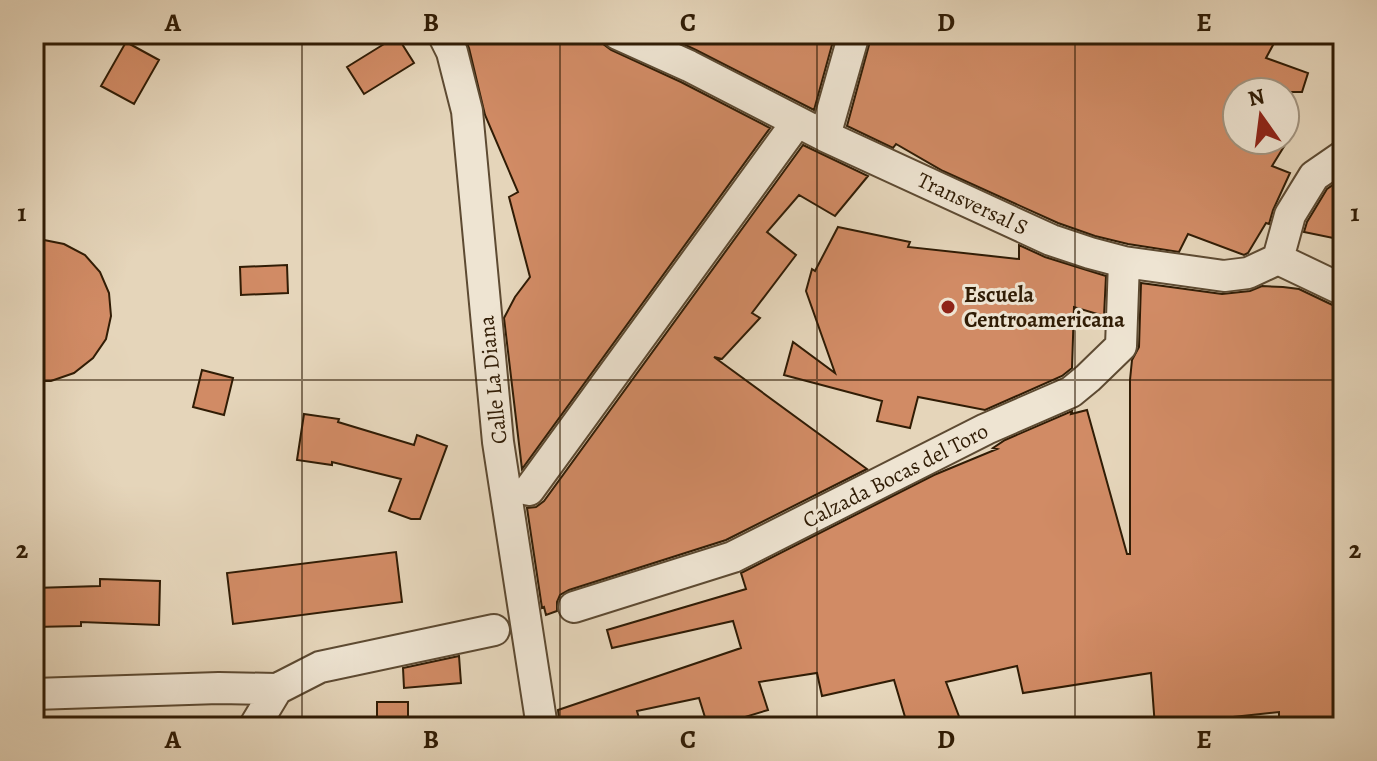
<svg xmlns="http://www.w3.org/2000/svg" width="1377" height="761" viewBox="0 0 1377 761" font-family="Alegreya,serif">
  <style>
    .building { fill: #d18b65; stroke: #301c05; stroke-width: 2 }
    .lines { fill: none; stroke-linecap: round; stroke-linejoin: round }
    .minor-casing { stroke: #5d4a32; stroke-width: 34 }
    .minor { stroke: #eee4d2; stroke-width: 30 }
    .grid { fill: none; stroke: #301c05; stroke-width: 2; stroke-opacity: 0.55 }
    .poi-dot { fill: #8f2418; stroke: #eee4d2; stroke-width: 3 }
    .labels { text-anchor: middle; stroke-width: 6; stroke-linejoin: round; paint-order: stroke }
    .street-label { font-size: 22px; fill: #301c05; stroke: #eee4d2 }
    .poi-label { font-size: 22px; font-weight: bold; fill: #301c05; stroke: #eee4d2; text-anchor: start }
    .neatline { fill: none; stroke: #301c05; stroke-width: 3 }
    .grid-label { font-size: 26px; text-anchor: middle; font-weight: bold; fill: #301c05 }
  </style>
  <rect width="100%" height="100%" fill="#e5d5ba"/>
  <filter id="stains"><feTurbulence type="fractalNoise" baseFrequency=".0025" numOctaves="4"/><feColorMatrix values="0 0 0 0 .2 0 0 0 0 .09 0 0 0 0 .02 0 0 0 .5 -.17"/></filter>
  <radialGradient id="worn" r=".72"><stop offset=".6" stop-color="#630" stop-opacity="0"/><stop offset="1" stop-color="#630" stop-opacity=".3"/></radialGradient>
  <path class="building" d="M463,34h137l3,10 8,6 70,32 89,46 -248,341 -18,-151 11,-21 15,-20 -21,-80 9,-5 -33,-77 -16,-67z
    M662,34h173l-21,76 -118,-60z
    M872,34h407l-13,24 42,15 -6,19h-65v48h51l-16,26 18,7 -17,37 -4,14 -3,-1 -18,30 -4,2 -56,-21 -9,18 -51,-8 -33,-8 -37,-13 -115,-52 -47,-27 -3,4 -46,-22z
    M397,36l17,27 -50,31 -17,-27z
    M126,42l33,18 -25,44 -33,-18z
    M803,145l65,31 -33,40 -36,-21 -32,37 29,23 -44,58 8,5 -38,41 -8,-2 153,112 -141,71 -157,50 -9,5 -3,7v9l-11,4 -2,-8 -2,1 -15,-100 9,-1 8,-6z
    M1343,178v62l-39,-8 3,-10 20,-33z
    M838,227l72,15 -2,5 111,12v-14l26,12 61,19 -2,40 -30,-9 -2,61 -10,8 -77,34 -67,-13 -8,31 -33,-7 5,-20 -98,-26 9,-33 42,31 -29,-82 6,-22 3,2z
    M34,238l30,6 21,11 15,17 9,21 2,23 -5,23 -13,19 -19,15 -23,8h-17z
    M287,265l1,28 -47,2 -1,-28z
    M1141,283l81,11 28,-3 12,-5 21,1 16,2 44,21v417h-64v-15l-73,8v7h-51l-4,-54 -128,20 -6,-27 -71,16 17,45h-55l-14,-47 -72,16 -5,-23 -58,9 9,28 -56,17h-4l-9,-29 -62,13 3,11 -14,5h-66l-2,-17 183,-62 -8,-27 -121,27 -5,-18 139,-41 -5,-16 193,-98 63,-26 -4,-1 12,-8 67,-29 -1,3 16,-4 40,144h3v-174l2,-20 7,-13z
    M202,370l31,8 -9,37 -31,-8z
    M304,414l35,5 -1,3 76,23 3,-10 30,11 -27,73h-9l-22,-8 12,-32 -69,-17v3l-35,-5z
    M396,552l6,50 -169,22 -6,-51z
    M100,579l60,2 -1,44 -78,-3v4l-47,1v-39l66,-2z
    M459,656l2,27 -57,5 -1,-20z
    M377,702h31v25h-31z"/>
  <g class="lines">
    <g class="minor-casing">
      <path id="minor" d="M443,34l9,18 15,59 31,331 44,285
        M618,34l71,32 136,70 226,104 39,13 34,9 100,14 24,-3 30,-14 65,31
        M825,136l29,-102
        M1278,259l12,-44 24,-39 29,-20
        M529,490l268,-368
        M574,607l159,-50 253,-128 85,-37 17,-14 33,-32 3,-84
        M34,694l185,-6 58,1
        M254,727l23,-38 43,-22 174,-37"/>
    </g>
    <use href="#minor" class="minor"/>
  </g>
  <path class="grid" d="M302,34v693M560,34v693M817,34v693M1075,34v693M34,380h1309"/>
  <circle class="poi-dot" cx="948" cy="307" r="8"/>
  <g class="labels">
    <g class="street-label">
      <text transform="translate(973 203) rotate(25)" y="8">Transversal S</text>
      <text transform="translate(492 380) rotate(-96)" y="8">Calle La Diana</text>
      <text transform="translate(895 475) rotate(-27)" y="8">Calzada Bocas del Toro</text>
    </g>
    <g class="poi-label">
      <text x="964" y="302">Escuela<tspan x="964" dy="25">Centroamericana</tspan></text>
    </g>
  </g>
  <rect width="1377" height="761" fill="none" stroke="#e5d5ba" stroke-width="88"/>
  <g transform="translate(1261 116) rotate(346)"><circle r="38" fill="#eee4d2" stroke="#a29480" stroke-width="2"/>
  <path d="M0-6L14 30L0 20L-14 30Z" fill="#8f2418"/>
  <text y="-12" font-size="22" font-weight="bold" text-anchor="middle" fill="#301c05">N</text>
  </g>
  <rect x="44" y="44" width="1289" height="673" class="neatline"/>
  <g class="grid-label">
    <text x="173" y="31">A</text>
    <text x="431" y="31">B</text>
    <text x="688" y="31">C</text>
    <text x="946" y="31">D</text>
    <text x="1204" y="31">E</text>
    <text x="22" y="221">1</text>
    <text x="1355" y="221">1</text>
    <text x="22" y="558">2</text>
    <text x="1355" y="558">2</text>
    <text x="173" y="748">A</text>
    <text x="431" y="748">B</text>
    <text x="688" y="748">C</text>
    <text x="946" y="748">D</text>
    <text x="1204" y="748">E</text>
  </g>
  <rect width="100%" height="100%" filter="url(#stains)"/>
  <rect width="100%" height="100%" fill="url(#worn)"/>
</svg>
